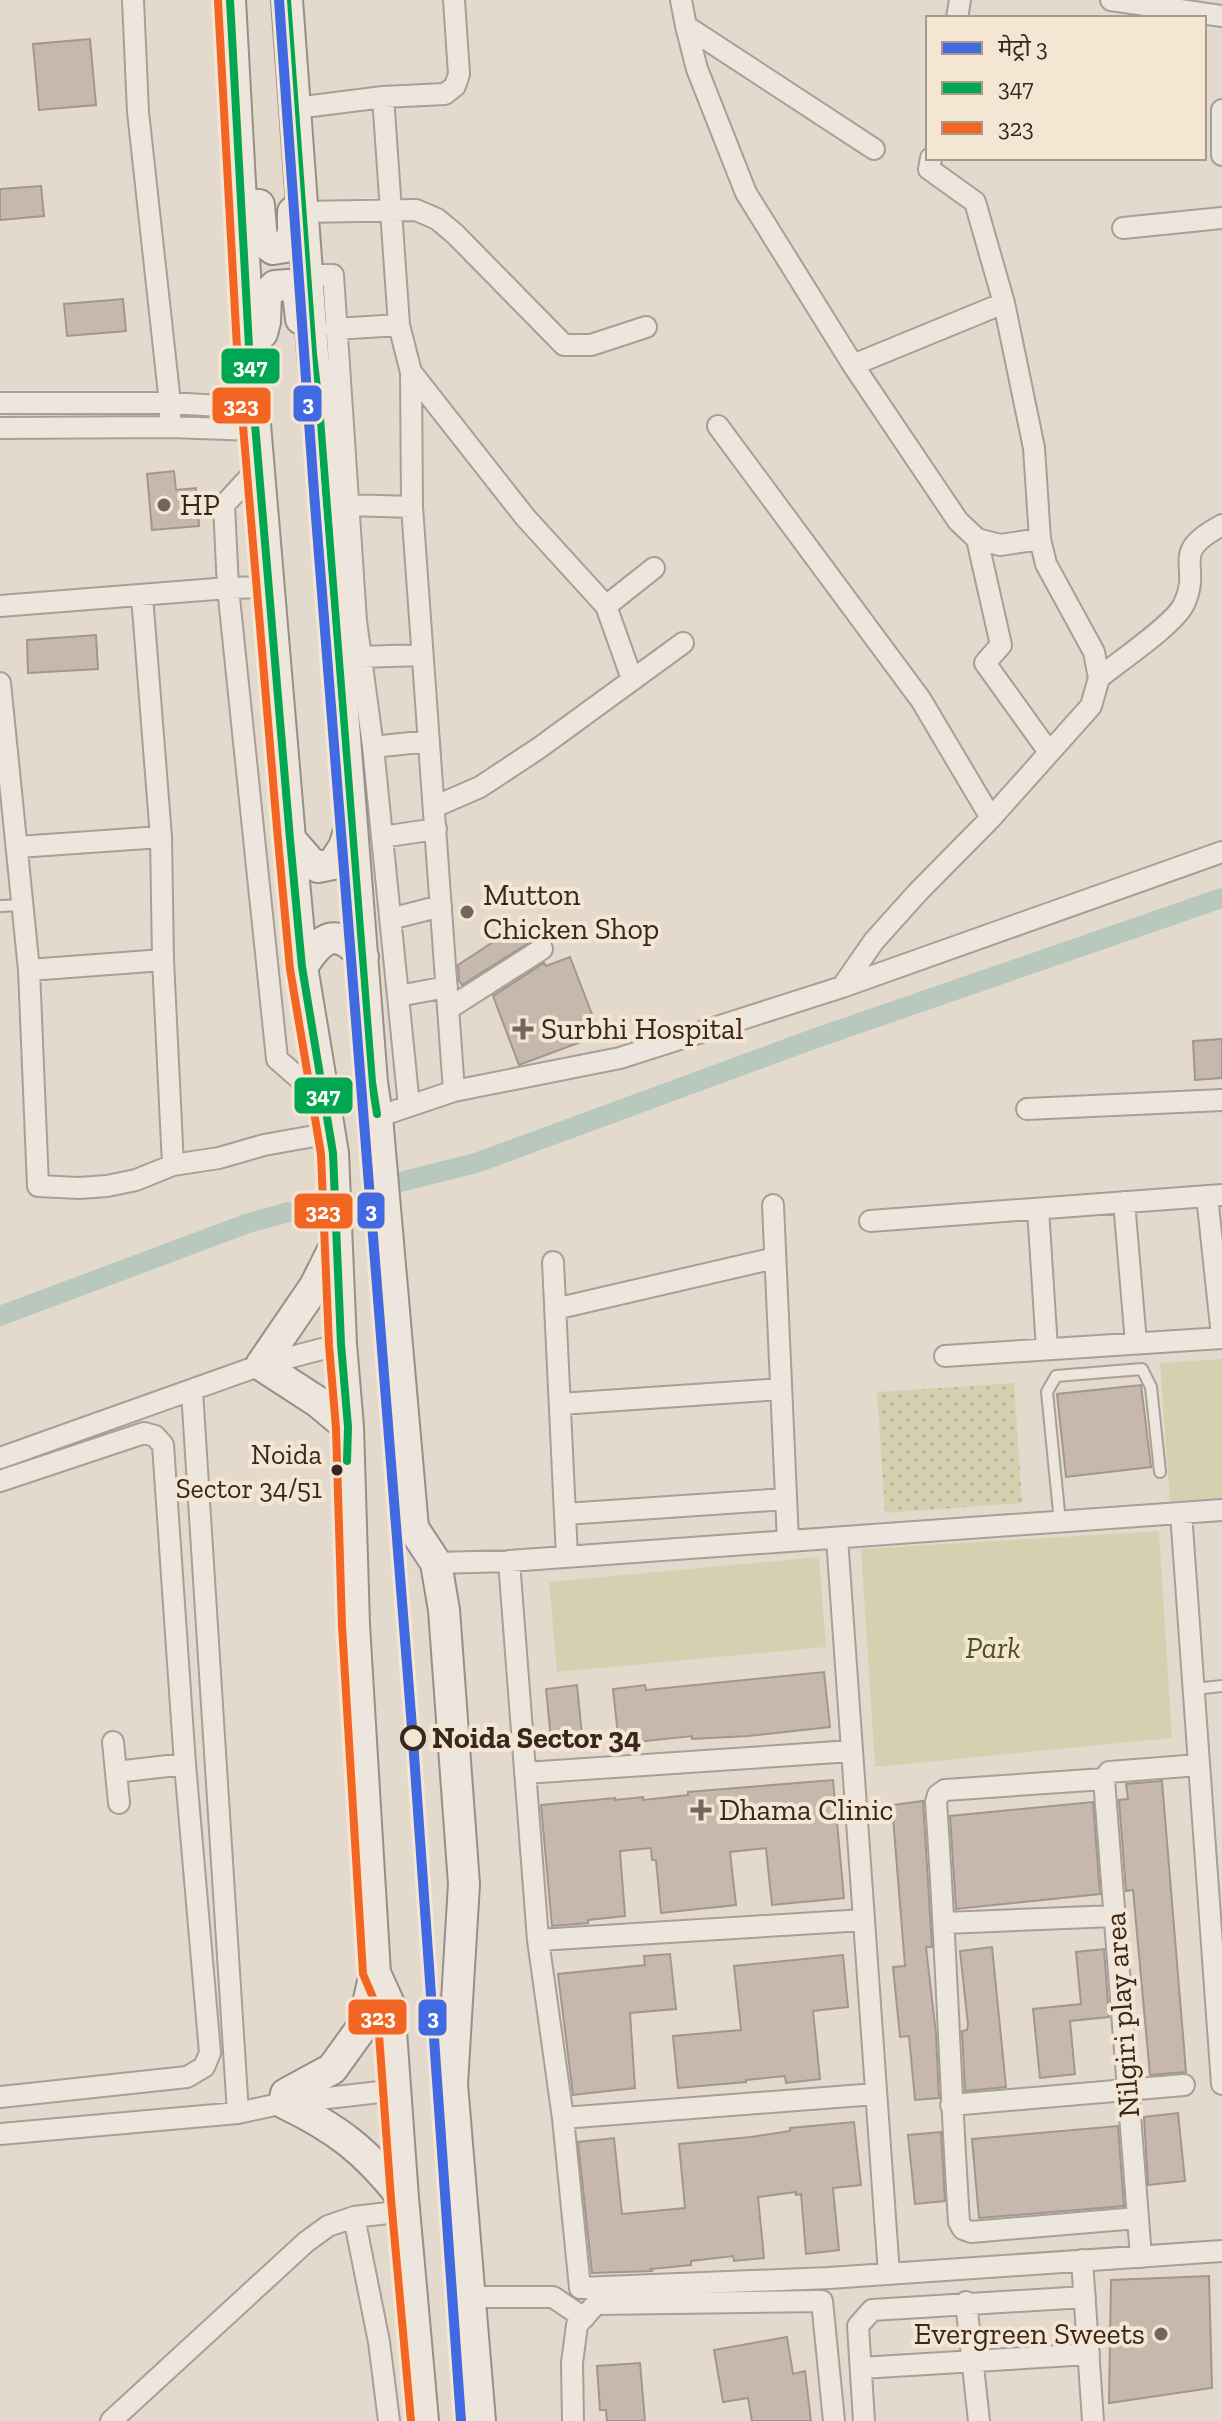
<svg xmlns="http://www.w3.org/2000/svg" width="1222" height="2421" viewBox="0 0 1222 2421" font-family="'Zilla Slab','Noto Sans Devanagari',serif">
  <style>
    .grass { fill: url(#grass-dots) }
    .park { fill: #d5d1b0 }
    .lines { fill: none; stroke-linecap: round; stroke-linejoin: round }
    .canal { stroke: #b8c8bc; stroke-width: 20 }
    .building { fill: #c7b8ae; stroke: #a3968c; stroke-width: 2 }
    .service-casing { stroke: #a89f96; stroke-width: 14 }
    .minor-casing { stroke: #a89f96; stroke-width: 24 }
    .secondary-casing { stroke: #988f86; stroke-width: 34 }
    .service { stroke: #ece6de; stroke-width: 10 }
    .minor { stroke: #ece6de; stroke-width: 20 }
    .secondary { stroke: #ece6de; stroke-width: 30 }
    .bus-1-casing { stroke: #f4e6d3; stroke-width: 14 }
    .bus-2-casing { stroke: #f4e6d3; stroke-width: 14 }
    .bus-1 { stroke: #00a651; stroke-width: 8 }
    .bus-2 { stroke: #f26522; stroke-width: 8 }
    .metro-1-casing { stroke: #f4e6d3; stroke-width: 16 }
    .metro-1 { stroke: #4169e1; stroke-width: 10 }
    .poi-dot { fill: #73665c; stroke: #f4e6d3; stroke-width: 3 }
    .bus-dot { fill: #37271f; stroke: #f4e6d3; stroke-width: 3 }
    .stop-dot { fill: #f4e6d3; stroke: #37271f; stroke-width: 4 }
    .labels { text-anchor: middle; stroke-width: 8; stroke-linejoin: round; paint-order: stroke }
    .bus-label { font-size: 28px; fill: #37271f; stroke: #f4e6d3; text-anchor: end }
    .poi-label { font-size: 30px; fill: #37271f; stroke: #f4e6d3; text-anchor: start }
    .park-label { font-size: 30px; font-style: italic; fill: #4d5226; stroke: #f4e6d3 }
    .stop-label { font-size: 30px; font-weight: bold; fill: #37271f; stroke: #f4e6d3; text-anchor: start }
    .street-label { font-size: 30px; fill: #37271f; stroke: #f4e6d3 }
    .line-badge { stroke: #f4e6d3; stroke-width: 3 }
    .badge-label { font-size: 22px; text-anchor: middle; font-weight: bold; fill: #fff }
  </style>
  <defs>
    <pattern id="grass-dots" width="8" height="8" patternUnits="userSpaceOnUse" patternTransform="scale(2)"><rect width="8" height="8" fill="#d5d1b0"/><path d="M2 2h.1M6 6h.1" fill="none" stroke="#b7b397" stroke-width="1.8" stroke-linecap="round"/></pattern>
  </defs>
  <rect width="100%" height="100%" fill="#e3dacd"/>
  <path class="grass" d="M1014,1383l8,120 -137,10 -8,-121z"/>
  <path class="park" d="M1222,1359v140l-52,4 -10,-140z
    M1159,1531l13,207 -297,29 -14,-218z
    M819,1557l7,90 -269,25 -8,-90z"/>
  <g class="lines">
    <path class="canal" d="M384,1186l92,-23 340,-125 406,-140
      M0,1316l246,-92 42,-12"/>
  </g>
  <path class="building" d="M90,39l6,66 -57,5 -6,-66z
    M41,186l3,30 -44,4v-31z
    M123,299l3,32 -59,5 -3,-32z
    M174,471l2,19 20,-2 3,38 -47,4 -5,-56z
    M96,635l2,34 -70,4 -1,-33z
    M519,925l11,17 -68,43 -3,-4 -1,-16z
    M570,957l30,78 -81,30 -26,-69 51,-33 2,3z
    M1222,1039v39l-27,2 -2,-39z
    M1141,1385l10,82 -85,10 -9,-83z
    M824,1672l6,55 -82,9 -56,3v-3l-73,8 -6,-55 32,-4 1,5z
    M577,1685l6,60 -31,4 -6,-60z
    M833,1780l11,118 -72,7 -6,-57 -36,4 6,53 -75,8 -5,-53h-4l-1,-12 -31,3 5,65 -37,4v3l-36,3 -11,-121 74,-7v2l28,-3v3l45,-5v-3z
    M1162,1781l24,291 -36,3 -17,-185 -7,1 -7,-91 9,-1 -2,-15z
    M923,1801l9,146h-6l10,87 3,64 -24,2 -6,-64 -9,1 -7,-70 12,-1 -13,-161z
    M1093,1802l7,92 -144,15 -6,-93z
    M992,1947l14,140 -41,4 -3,-60 5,-1 1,-5 -8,-74z
    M1104,1949l5,68 -39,4 5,53 -35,4 -7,-69 48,-5 -5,-52z
    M670,1954l6,55 -46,4 5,75 -62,7 -15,-121 87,-9 -1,-9z
    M843,1955l5,52 -35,4 7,68 -34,4 -1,-7 -39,4v2l-68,6 -5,-52 68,-6 -7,-64z
    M1178,2113l7,68 -37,4 -4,-68z
    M854,2122l7,63 -28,3 6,62 -33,4 -5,-60 -5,1v-3l-38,5 6,61 -30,3 -1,-5 -42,5v4l-40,4 1,2 -60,2 -14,-131 36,-4 8,76 63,-6 -6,-64 72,-7 39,-6v-3z
    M1118,2126l6,80 -145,12 -7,-79z
    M941,2132l4,69 -30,3 -7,-69z
    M1209,2276l3,112 -103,15 2,-123z
    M787,2337l6,37 12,-3 6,50h-59l-4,-23 -25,4 -9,-52z
    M640,2363l5,58h-38l-1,-11h-6l-3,-44z"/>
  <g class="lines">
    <g class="service-casing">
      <path id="service" d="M0,906l23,-1
        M1060,1522l-13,-130 9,-16 86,-7 9,18 9,85
        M1194,1689l28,-3"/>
    </g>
    <g class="minor-casing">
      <path id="minor" d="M133,0l5,112 32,291v24
        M681,0l5,26 188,123
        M1111,0l111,16
        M957,18l3,-18
        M686,26l11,43 49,124 107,172 105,156 19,18 23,6 40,-6
        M383,97l62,-3 10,-8 4,-12 -5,-74
        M296,108l87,-11 16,228 12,47 1,135 42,584
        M1222,110v45
        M303,212l113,-2 21,9 18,15 109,111h27l55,-18
        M1123,228l99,-10
        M308,275h25l23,346 17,126 36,359
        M335,329l64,-4
        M853,365l151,-62
        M411,372l114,145 81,89 26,73
        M0,403h170l84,5
        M718,426l203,274 70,118
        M0,428l170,-1 85,3
        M259,467l-35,38 4,83 49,471 49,43
        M348,505l64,2
        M977,539l24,106 -16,18 64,89
        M142,596l19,241 2,123 10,205
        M0,606l228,-18 41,-1
        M606,606l48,-38
        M360,657l62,-2
        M1099,678c19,-16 76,-54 85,-74 19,-40 -17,-50 38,-79
        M0,683l29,287 9,216 41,2 28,-2 29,-6 37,-15 46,-7 45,-13 67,-12
        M373,747l56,-6
        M434,807l46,-20 59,-39 144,-105
        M382,837l54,-8
        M18,847l143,-10
        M390,919l51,-13
        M29,970l134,-10
        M842,987l380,-135
        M398,996l49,-9
        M448,1009l94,-60
        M1027,1109l195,-9
        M377,1117l77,-26 166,-33 222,-71 32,-46 44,-49 73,-74 100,-112 8,-28 -5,-26 -48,-88 -6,-25 -6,-91 -30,-145 -29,-101 -46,-33 2,-11
        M1207,1196l15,140
        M1124,1202l12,141
        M773,1205l15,336
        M1038,1209l9,140
        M870,1221l352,-26
        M553,1262l14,295
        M555,1309l220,-51
        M945,1356l277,-18
        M192,1391l46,722
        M560,1404l221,-15
        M0,1458l261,-93 80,-21
        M0,1481l144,-48 11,3 8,9 22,319 25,289 -6,14 -17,10 -187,20
        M1181,1513l41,571
        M565,1514l221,-15
        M837,1538l52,736
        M509,1561l29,379 25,178 17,170 249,-10 393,-27
        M436,1563l73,-2 713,-51
        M113,1742l6,61
        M116,1772l69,-8
        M525,1773l327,-22
        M1104,1779l-159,11 -7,5 -2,7c10,140 14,280 23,420l4,7 8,3 166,-14
        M945,1923l169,-7
        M538,1940l326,-20
        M951,2105l233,-20
        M563,2118l313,-24
        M0,2134l238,-21 46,-10 113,-13
        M354,2217l25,125 10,79
        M1141,2257l-37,-478 5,-7 90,-7
        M1082,2260l11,161
        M468,2297h85l31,21
        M966,2302l13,119
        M861,2368l228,-14
        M111,2421l195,-179 22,-16 26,-9 51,-6
        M573,2421l-1,-58 5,-38 19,-21 226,-3 12,120
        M864,2421l-6,-95 14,-16 213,-13"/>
    </g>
    <g class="secondary-casing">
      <path id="secondary" d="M230,0l20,365 40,474 12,128 31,186 8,191 7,83 6,198 21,348 14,31 14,194 20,223
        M287,0l26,354 6,51 53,677 5,35 36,411 23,35 8,47 20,274 -12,200 28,337
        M259,205l3,35 11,9 13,-2 7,-13v-22
        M262,333l3,-11 1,-27 9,-9 13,-1 10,8 3,26
        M290,839l20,23 8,5 15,-3 11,-17 7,-22
        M302,967c20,-31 34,-41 61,-10
        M334,1248l-19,38 -54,79 57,37 30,25
        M375,1973l-12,53 -31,43 -46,25 -2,9c54,26 82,48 119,95"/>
    </g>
    <use href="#service" class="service"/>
    <use href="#minor" class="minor"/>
    <use href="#secondary" class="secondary"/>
    <g class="bus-1-casing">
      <path id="bus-1" d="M230,0l20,365 40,474 12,128 31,186 8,191 7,83 -1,34
        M287,0l26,354 6,51 53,677 5,32"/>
    </g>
    <g class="bus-2-casing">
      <path id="bus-2" d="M218,1l20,365 40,474 12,129 31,185 8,191 7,83 6,198 21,348 14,33 14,192 20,222"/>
    </g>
    <use href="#bus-1" class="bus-1"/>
    <use href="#bus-2" class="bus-2"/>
    <g class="metro-1-casing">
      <path id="metro-1" d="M279,0l35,492 99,1248 48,681"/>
    </g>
    <use href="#metro-1" class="metro-1"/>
  </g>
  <g class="poi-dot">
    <circle cx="164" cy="505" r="8"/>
    <circle cx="467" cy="912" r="8"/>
    <path d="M519 1017h8v8h8v8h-8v8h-8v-8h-8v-8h8z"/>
    <path d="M697 1798h8v8h8v8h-8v8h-8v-8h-8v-8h8z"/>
    <circle cx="1161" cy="2334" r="8"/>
  </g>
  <circle class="bus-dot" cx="337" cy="1470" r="7"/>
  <circle class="stop-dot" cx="413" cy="1738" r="11"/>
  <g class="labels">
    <g class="bus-label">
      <text x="322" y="1464">Noida<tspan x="322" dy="34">Sector 34/51</tspan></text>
    </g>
    <g class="poi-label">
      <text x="180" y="515">HP</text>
      <text x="483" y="905">Mutton<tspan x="483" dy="34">Chicken Shop</tspan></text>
      <text x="541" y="1039">Surbhi Hospital</text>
      <text x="719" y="1820">Dhama Clinic</text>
      <text x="1145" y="2344" text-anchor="end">Evergreen Sweets</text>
    </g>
    <g class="park-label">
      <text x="993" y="1658">Park</text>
    </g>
    <g class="stop-label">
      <text x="432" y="1748">Noida Sector 34</text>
    </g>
    <g class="street-label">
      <text transform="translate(1122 2015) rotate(-94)" y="10">Nilgiri play area</text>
    </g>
  </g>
  <g class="line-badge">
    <rect x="220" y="347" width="61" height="38" rx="8" fill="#00a651"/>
    <rect x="292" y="384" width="31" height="39" rx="8" fill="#4169e1"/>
    <rect x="211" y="386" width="61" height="39" rx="8" fill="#f26522"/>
    <rect x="293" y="1076" width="61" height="39" rx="8" fill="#00a651"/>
    <rect x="356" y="1191" width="30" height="39" rx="8" fill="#4169e1"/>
    <rect x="293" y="1192" width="61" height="38" rx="8" fill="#f26522"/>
    <rect x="347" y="1998" width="61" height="38" rx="8" fill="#f26522"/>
    <rect x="417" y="1998" width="31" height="39" rx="8" fill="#4169e1"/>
  </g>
  <g class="badge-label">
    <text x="250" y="374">347</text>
    <text x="308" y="411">3</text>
    <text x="241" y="413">323</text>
    <text x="323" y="1103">347</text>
    <text x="371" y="1218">3</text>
    <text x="323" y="1219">323</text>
    <text x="378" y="2025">323</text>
    <text x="433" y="2025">3</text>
  </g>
  <rect x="926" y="16" width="280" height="144" fill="#f4e6d3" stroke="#a89a8b" stroke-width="2"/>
  <rect x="942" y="42" width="40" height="12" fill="#4169e1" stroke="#a89a8b" stroke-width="2"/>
  <text x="998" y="56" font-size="24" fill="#37271f">मेट्रो 3</text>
  <rect x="942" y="82" width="40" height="12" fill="#00a651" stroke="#a89a8b" stroke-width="2"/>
  <text x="998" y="96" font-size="24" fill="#37271f">347</text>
  <rect x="942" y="122" width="40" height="12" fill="#f26522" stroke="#a89a8b" stroke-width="2"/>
  <text x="998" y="136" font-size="24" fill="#37271f">323</text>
</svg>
